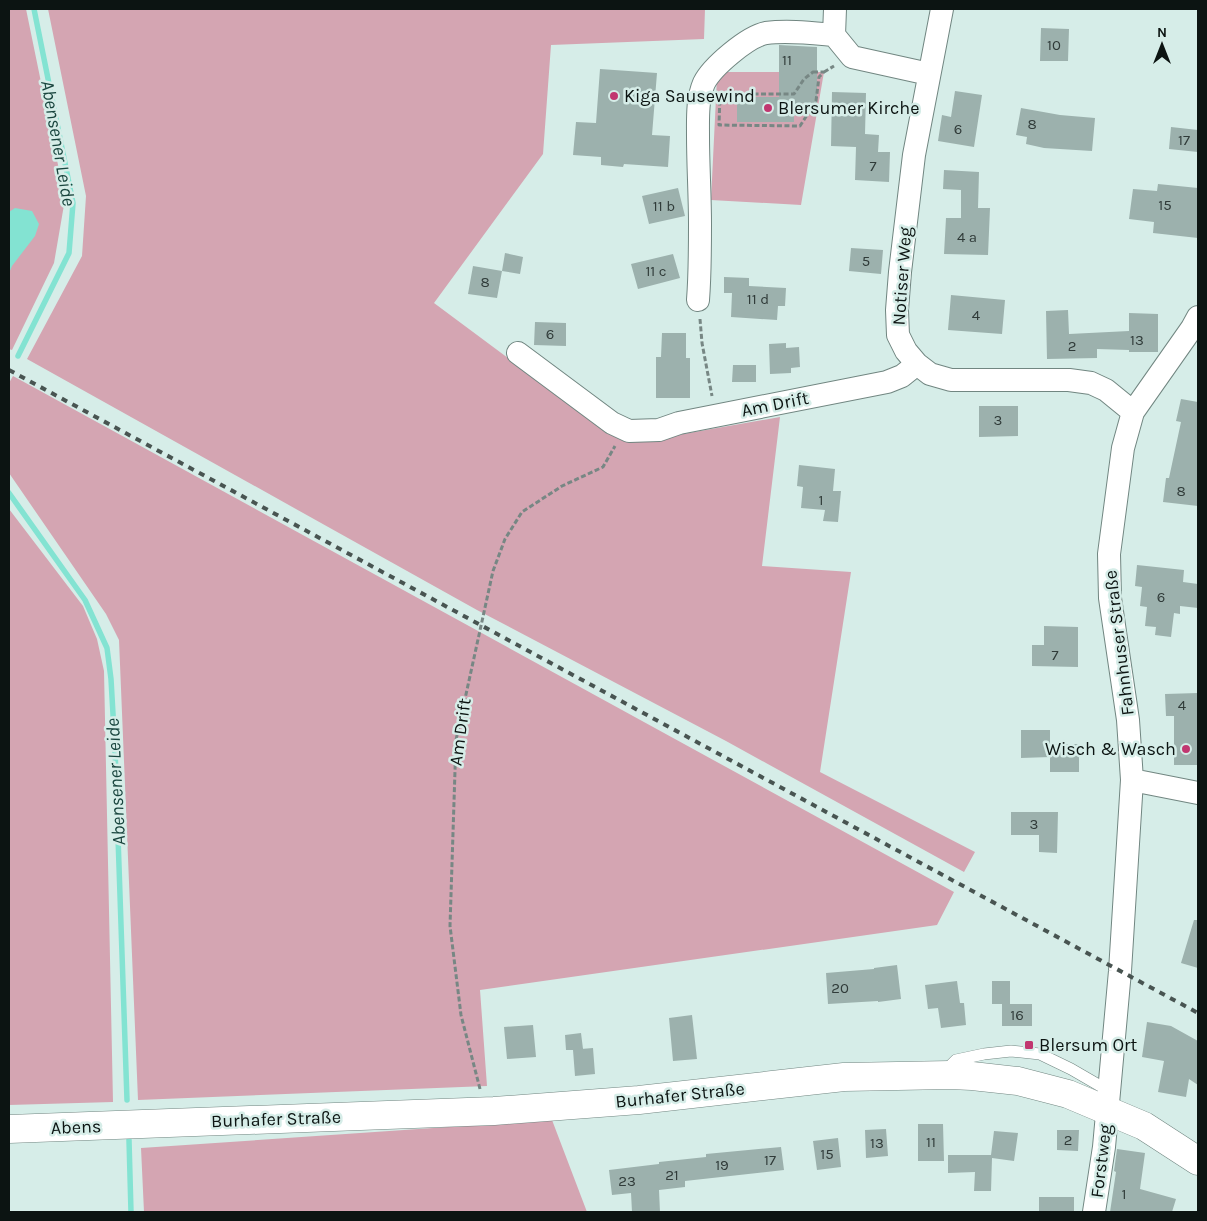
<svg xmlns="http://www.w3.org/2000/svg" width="1207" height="1221" viewBox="0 0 1207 1221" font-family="Karla,sans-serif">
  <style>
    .green { fill: #d4a5b2 }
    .water { fill: #83e3d2 }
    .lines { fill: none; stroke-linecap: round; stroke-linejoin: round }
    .stream { stroke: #83e3d2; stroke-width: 5.5 }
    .building { fill: #9cb1ad }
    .service-casing { stroke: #718681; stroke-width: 12 }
    .minor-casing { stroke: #718681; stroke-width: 24 }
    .secondary-casing { stroke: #718681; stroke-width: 29 }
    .path { stroke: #778784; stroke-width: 3; stroke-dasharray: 5 2.5; stroke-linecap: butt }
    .service { stroke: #fff; stroke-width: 11 }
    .minor { stroke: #fff; stroke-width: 22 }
    .secondary { stroke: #fff; stroke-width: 28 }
    .rail { stroke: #485451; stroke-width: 4; stroke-dasharray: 6 6; stroke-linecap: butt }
    .poi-dot { fill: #c13770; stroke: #d6ede8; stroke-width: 2 }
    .labels { text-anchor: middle; stroke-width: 5; stroke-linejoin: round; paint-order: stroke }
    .number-label { font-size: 15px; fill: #303b39 }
    .poi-label { font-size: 18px; fill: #0c1412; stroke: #d6ede8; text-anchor: start }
    .street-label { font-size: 18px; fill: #0c1412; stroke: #d6ede8 }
    .water-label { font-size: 19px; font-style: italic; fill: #18443d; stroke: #d6ede8 }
  </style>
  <rect width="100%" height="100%" fill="#d6ede8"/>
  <path class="green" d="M9,9h17l39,190 -11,64 -42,87 -3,-1z
    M48,9h657l-1,30 -153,6 -8,109 -109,149 167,124 65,10 114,-20 -18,149 89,6 -31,200 155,80 -11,20 -238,-131 -249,-131 -450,-251 55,-103 4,-60z
    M722,72h102l-23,133 -90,-5 6,-123z
    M13,376l941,516 -17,33 -457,65 7,96 -349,14 -19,-460 -13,-26 -97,-141v-90z
    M9,509l74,97 14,33 7,32 9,431 -104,3z
    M552,1120l35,92h-443l-3,-64z"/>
  <path class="water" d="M15,208l17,3 7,13 -4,12 -23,30 -3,7v-61z"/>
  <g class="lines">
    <path class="stream" d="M18,356l51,-103 4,-50 -39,-194
      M9,493l76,107 22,48 4,31 4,70 12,351
      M129,1140l2,72"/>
  </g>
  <path class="building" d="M1041,28l28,1 -1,32h-28z
    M779,45l38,2v56h-14l-5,11 -4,2v6h-57v-25h42z
    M600,69l57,4 -5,62 18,1 -2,31 -44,-3 -1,3 -22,-2v-8l-28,-2 3,-33 20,1z
    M955,91l27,4 -8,52 -36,-6 4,-26 9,2z
    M832,92l34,1 -1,41 14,1 -1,17h12l-1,30 -34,-2 1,-33 -25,-1z
    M1021,108l39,7 35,3 -3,33 -48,-3 -18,-4 1,-7 -11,-2z
    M1171,127l27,3v22l-29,-3z
    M944,170l35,2 -1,36h12l-2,47 -44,-1 2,-36h15v-28l-18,-1z
    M1158,184l40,4v50l-45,-5 1,-11 -25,-3 4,-30 24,2z
    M678,188l7,28 -36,8 -7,-28z
    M851,248l32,2 -2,24 -32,-3z
    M505,253l18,4 -3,17 -18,-3z
    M673,254l7,24 -42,11 -7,-25z
    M473,266l29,5 -5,27 -29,-4z
    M724,277l25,1v8l37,2 -1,18h-7l-1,14 -46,-3 1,-24h-8z
    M951,295l54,5 -3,34 -54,-4z
    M1068,310l1,24 60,-3v-18l29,1v38h-29v-2l-32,-1v9l-50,1 -1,-48z
    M535,322l31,1v23l-32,-1z
    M662,333h24v25h4v40h-34v-41h5z
    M786,343v5l13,-1 1,20 -9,1v5l-21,1 -1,-30z
    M733,365h23v17h-24z
    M1181,399l17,3v104l-35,-4 3,-24h3l12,-56 -5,-1z
    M979,406h39v30l-39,1z
    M799,465l36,4 -2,22h8l-3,31 -15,-1 2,-11 -24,-2 2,-21 -6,-1z
    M1137,565l47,5 -1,12 15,2v24l-18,-2v8l-6,-1 -3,24 -16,-2 1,-8 -11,-1 2,-19 -7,-1 2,-19 -7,-1z
    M1044,626l34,1v40l-46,-1v-21h12z
    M1198,693v72h-24v-49h-8l-1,-22z
    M1021,730h29v14h29v28h-29v-15l-29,1z
    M1011,812h47l-1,41 -18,-1v-17h-28z
    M1194,920h4v48l-17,-5z
    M897,965l4,34 -23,3v-1l-50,3 -2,-31 48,-4v-1z
    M957,981l3,22h4l2,22 -25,3 -3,-20 -10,1 -3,-24z
    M992,981h18v23h-18z
    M1002,1004h30v22h-30z
    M692,1015l5,44 -24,2 -4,-43z
    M1147,1022l24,4 27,15v44l-9,-6 -3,18 -28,-5 6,-31 -22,-4z
    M533,1025l3,32 -29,2 -3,-32z
    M581,1033l2,16h-2l12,-1 2,26 -20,2 -2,-26h-7l-1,-15z
    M918,1124h25l1,37h-26z
    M886,1129l2,27 -22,2 -1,-28z
    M1057,1130h22l-1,21 -21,-1z
    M994,1131l24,2 -4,28 -22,-3 -1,33h-17l1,-19 -27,1v-18h43z
    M838,1138l3,29 -24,3 -4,-29z
    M781,1147l3,23 -99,11v6l-26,3 1,22h-28l-1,-19 -19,2 -3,-25 50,-6v-2l47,-5v-3z
    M1117,1149l28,4 -5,36 36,10 -4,13h-62l6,-40 -2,-1z
    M1039,1197h35v15h-27v-1h-8z"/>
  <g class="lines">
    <g class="service-casing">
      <path id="service" d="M950,1075l1,-10 5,-5 28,-6 27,-3 29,3 31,15 38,22"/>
    </g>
    <g class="minor-casing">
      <path id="minor" d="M835,9l-1,26 18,22 77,17
        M942,9l-28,146 -14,117 -3,38 1,25 8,16 11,13 13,10 21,6h118l22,3 15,7 27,22
        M698,300c2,-25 2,-51 2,-76 0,-29 -2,-59 -2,-88 0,-17 -1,-37 6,-53 8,-16 43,-46 62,-50 22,-3 46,0 68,2
        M518,353l94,70 17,8 30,-1 20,-7 208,-41 15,-6 15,-12
        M1132,780l66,13
        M1094,1212l10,-65 16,-176 12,-191 -4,-60 -18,-122 -1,-44 14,-106 10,-36 59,-84 6,-11"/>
    </g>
    <g class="secondary-casing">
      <path id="secondary" d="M9,1129l485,-18 145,-11 205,-23 106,-2 22,1 46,5 50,13 76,32 54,35"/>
    </g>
    <path class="path" d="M813,72h11l-5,5 -3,24 -16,25 -81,-1 1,-31h74l10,-15z
      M824,72l10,-6
      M700,319l2,24 10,53
      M480,1089l-19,-74 -11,-89 6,-186 37,-169 12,-32 17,-27 40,-26 41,-19 12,-21"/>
    <use href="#service" class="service"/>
    <use href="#minor" class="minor"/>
    <use href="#secondary" class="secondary"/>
    <path class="rail" d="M9,370l1189,643"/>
  </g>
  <g class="poi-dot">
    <circle cx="614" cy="96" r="5"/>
    <circle cx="768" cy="108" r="5"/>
    <circle cx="1186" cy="749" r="5"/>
    <rect x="1024" y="1040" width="10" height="10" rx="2.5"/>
  </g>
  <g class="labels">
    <g class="number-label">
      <text x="1054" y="50">10</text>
      <text x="787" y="65">11</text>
      <text x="1032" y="129">8</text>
      <text x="958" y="134">6</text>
      <text x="1184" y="145">17</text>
      <text x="873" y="171">7</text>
      <text x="1165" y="210">15</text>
      <text x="664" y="211">11 b</text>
      <text x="967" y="242">4 a</text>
      <text x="866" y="266">5</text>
      <text x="656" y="276">11 c</text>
      <text x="485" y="287">8</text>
      <text x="758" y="304">11 d</text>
      <text x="976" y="320">4</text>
      <text x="550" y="339">6</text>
      <text x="1137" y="345">13</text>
      <text x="1072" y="351">2</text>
      <text x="998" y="425">3</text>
      <text x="1181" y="496">8</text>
      <text x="821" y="505">1</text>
      <text x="1161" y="602">6</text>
      <text x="1055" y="660">7</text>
      <text x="1182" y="710">4</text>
      <text x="1034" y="829">3</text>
      <text x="840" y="993">20</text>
      <text x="1017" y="1020">16</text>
      <text x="1068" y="1145">2</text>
      <text x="931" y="1147">11</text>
      <text x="877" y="1148">13</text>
      <text x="827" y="1159">15</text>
      <text x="770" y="1165">17</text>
      <text x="722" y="1170">19</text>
      <text x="672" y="1180">21</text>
      <text x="627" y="1186">23</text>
      <text x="1124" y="1199">1</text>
    </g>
    <g class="poi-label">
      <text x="624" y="102">Kiga Sausewind</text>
      <text x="778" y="114">Blersumer Kirche</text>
      <text x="1176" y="755" text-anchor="end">Wisch &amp; Wasch</text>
      <text x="1039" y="1051">Blersum Ort</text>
    </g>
    <g class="street-label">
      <text transform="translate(902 276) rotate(-86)" y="6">Notiser Weg</text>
      <text transform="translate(775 404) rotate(-11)" y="6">Am Drift</text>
      <text transform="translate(1119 643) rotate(-97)" y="6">Fahnhuser Straße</text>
      <text transform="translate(460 732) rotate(-82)" y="6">Am Drift</text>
      <text transform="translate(680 1095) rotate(-6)" y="6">Burhafer Straße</text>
      <text transform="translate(276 1119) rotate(-2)" y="6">Burhafer Straße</text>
      <text transform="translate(76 1127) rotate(-2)" y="6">Abens</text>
      <text transform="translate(1101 1161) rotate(-83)" y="6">Forstweg</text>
    </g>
    <g class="water-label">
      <text transform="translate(59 143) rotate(80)" y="7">Abensener Leide</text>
      <text transform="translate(115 782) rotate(-93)" y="7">Abensener Leide</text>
    </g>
  </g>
  <rect width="1207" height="1221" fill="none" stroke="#0c1412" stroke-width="20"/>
  <g transform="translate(1162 45)" stroke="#d6ede8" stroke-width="4" paint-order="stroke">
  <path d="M0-4L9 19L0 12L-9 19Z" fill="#0c1412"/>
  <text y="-8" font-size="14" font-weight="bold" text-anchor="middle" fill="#0c1412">N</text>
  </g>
</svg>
